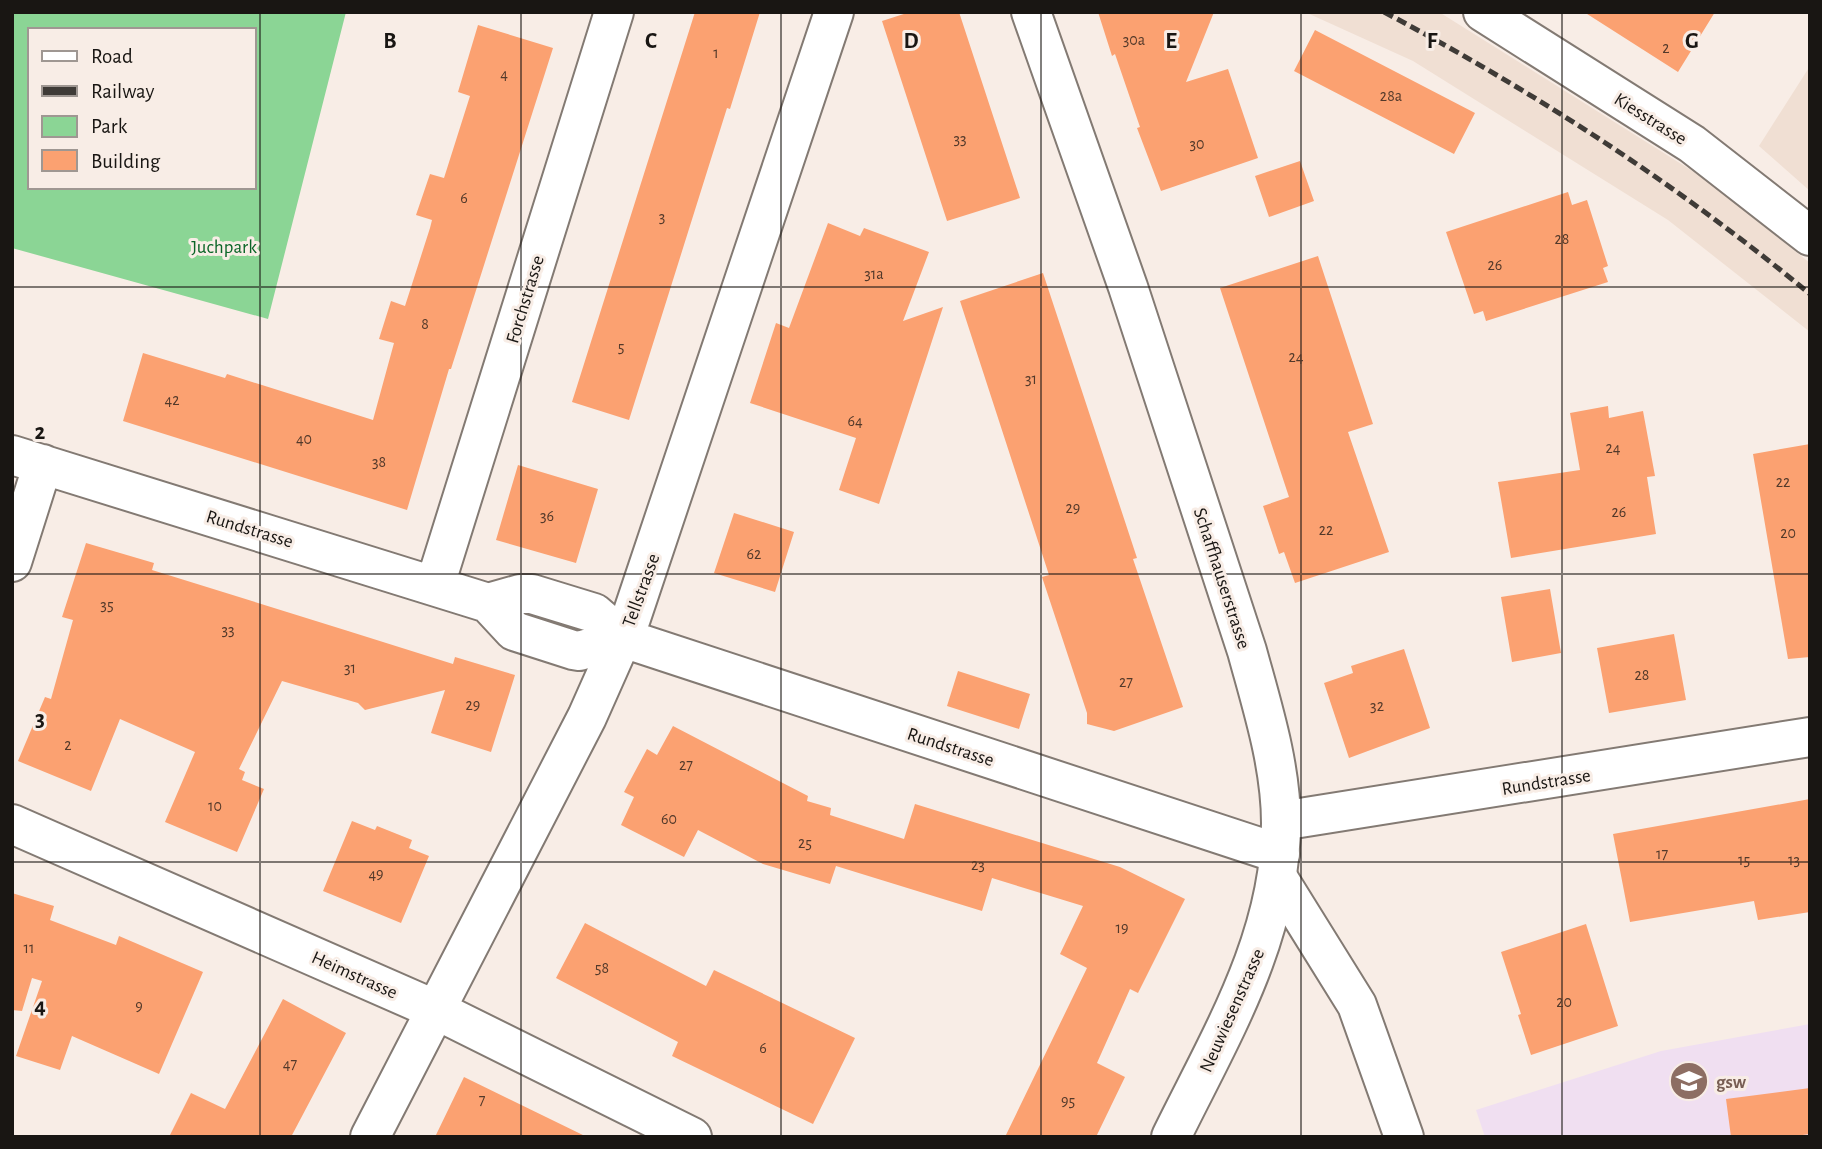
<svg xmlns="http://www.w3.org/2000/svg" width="1822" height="1149" viewBox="0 0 1822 1149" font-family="'Alegreya Sans',sans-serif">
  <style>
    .built { fill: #f0dfd3 }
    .education { fill: #f0dff1 }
    .green { fill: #8bd595; fill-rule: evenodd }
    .building { fill: #fba171 }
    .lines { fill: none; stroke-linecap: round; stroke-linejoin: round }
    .minor-casing { stroke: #837a73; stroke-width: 42 }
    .major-casing { stroke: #837a73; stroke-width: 42 }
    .minor { stroke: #fff; stroke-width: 38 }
    .major { stroke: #fff; stroke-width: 38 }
    .rail { stroke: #3f3b37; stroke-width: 5; stroke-dasharray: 10 5; stroke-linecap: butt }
    .grid { fill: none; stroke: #191613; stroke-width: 2; stroke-opacity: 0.55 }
    .labels { text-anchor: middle; stroke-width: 6; stroke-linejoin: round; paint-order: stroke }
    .number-label { font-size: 16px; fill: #52392a }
    .street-label { font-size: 19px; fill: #191613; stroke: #f8ede6 }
    .park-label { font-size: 19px; fill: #0a6527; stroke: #f8ede6 }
    .education-label { font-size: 19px; font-weight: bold; fill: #785e54; stroke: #f8ede6; text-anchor: start }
    .grid-label { font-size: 23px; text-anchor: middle; font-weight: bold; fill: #191613; stroke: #f8ede6; stroke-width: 6; stroke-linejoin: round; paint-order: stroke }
  </style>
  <rect width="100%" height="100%" fill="#f8ede6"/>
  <path class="built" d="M1305,12h134l263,165 108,86v69l-142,-112 -255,-159z
    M1810,66v125l-51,-45z"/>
  <path class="education" d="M1810,1024v113h-325l-9,-27 185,-59z"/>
  <path class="green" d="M12,12h334l-78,307 -256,-71zM30,30h224v157h-224z"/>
  <path class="building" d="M695,12h65l-30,97 -3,-1 -98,312 -57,-18z
    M910,12h49l61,186 -73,23 -65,-200z
    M1098,12h116l-28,70 42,-13 30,89 -97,33 -24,-63 3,-1 -25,-73 -3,2z
    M1584,12h131l-37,60z
    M478,25l75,23 -102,321h-2l-42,141 -284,-89 20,-68 82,25 2,-4 146,46 21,-77 -15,-4 12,-38 14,5 25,-78 2,-8 -16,-5 14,-41 14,4 26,-82 -12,-4z
    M1315,30l160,83 -21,41 -160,-83z
    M1300,161l14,40 -45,16 -14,-41z
    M1568,192l4,13 15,-5 21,66 -5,2 5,14 -122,39 -3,-10 -9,3 -28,-82z
    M828,223l32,13 4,-8 65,24 -26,69 40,-14 -64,197 -40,-14 17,-52 -106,-35 26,-80 13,5z
    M1318,256l55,168 -25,8 41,120 -94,31 -11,-31 -5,2 -16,-48 26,-9 -69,-209z
    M1043,273l94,285 -4,1 50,148 -69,24 -27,-7v-11l-45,-136 7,-2 -89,-274z
    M1608,406l1,12 34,-7 12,65 -8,1 9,57 -145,24 -13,-76 82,-12 -10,-57z
    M1810,444v213l-22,2 -35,-205z
    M518,465l80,24 -22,74 -80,-23z
    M734,513l60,19 -19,60 -61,-19z
    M86,543l68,20 -2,7 196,61 105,33 2,-7 60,18 -24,77 -60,-19 14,-43 -80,20 -7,-7 -76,-22 -43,88 6,3 -3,8 22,9 -27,63 -72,-30 30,-70 -75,-33 -29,72 -73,-30 27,-64 6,2 22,-79 -11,-3z
    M1550,589l11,64 -49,9 -11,-65z
    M1674,634l12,66 -77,13 -12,-65z
    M1404,649l26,79 -81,30 -25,-75 29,-10 -2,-7z
    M958,671l72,23 -11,35 -72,-23z
    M673,726l135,70 -1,5 24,7 -1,7 74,24 11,-35 205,63 65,32 -47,94 -8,-4 -33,74 28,14 -29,60h-91l82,-169 -27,-14 23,-48 -91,-28 -10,33 -146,-45 -6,18 -67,-20 -65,-34 -14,27 -63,-32 13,-28 -10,-5 23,-43 10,6z
    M1810,799v113l-52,8 -4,-19 -124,21 -17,-88z
    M352,821l23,9 2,-4 35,14 -3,8 20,8 -28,67 -78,-32z
    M12,893l42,13 -4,14 66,25 3,-9 84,36 -44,102 -87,-38 -12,34 -44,-14 26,-75 -10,-3 -10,33 -10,-1z
    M585,923l121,63 8,-16 141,68 -42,86 -141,-68 6,-14 -122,-64z
    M1586,924l32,102 -87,29 -13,-40 3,-1 -20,-62z
    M283,999l63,34 -55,104h-122l22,-44 34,16z
    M464,1077l123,60h-152z
    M1810,1088v46l-22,3h-57l-5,-38z"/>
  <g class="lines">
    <g class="minor-casing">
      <path id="minor" d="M1483,12l209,132 118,92
        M12,455l476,148 32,-9h12l62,19 29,25 657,216
        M12,562l31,-98
        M435,585l179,-573
        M488,603l26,28 59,19 6,1 44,-13
        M1281,821l529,-84
        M12,824l424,186 256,127
        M1278,878l79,127 47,132
        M370,1137l217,-420 44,-99 203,-606"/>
    </g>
    <g class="major-casing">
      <path id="major" d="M1031,12l97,275 119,364c15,55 34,114 34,172 0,115 -61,214 -110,314"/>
    </g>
    <use href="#minor" class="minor"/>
    <use href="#major" class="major"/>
    <path class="rail" d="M1384,12c151,80 294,173 426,282"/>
  </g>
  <path class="grid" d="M260,12v1125M521,12v1125M781,12v1125M1041,12v1125M1301,12v1125M1562,12v1125M12,287h1798M12,574h1798M12,862h1798"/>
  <defs>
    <g id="school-disc" transform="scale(2.0125)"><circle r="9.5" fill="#8d6e63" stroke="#f8ede6"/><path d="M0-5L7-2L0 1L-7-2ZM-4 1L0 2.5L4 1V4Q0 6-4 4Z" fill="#fff"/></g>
  </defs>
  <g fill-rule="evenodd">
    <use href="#school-disc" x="1689" y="1081"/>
  </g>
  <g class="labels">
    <g class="number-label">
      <text x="1134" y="45">30a</text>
      <text x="1666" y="53">2</text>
      <text x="716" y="58">1</text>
      <text x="504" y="79">4</text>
      <text x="1391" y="101">28a</text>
      <text x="960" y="144">33</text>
      <text x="1197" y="149">30</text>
      <text x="464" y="203">6</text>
      <text x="662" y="222">3</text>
      <text x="1562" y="244">28</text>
      <text x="1495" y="270">26</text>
      <text x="874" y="279">31a</text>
      <text x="425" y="329">8</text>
      <text x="621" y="352">5</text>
      <text x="1296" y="362">24</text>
      <text x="1031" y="384">31</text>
      <text x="172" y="405">42</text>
      <text x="855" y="426">64</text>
      <text x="304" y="444">40</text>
      <text x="1613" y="453">24</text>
      <text x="379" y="467">38</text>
      <text x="1783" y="487">22</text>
      <text x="1073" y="513">29</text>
      <text x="1619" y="517">26</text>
      <text x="547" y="521">36</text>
      <text x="1326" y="535">22</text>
      <text x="1788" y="538">20</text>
      <text x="754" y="559">62</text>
      <text x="107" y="610">35</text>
      <text x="228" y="635">33</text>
      <text x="350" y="673">31</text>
      <text x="1642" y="680">28</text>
      <text x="1126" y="687">27</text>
      <text x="473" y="710">29</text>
      <text x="1377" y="711">32</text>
      <text x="68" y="750">2</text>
      <text x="686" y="770">27</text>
      <text x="215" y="811">10</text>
      <text x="669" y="824">60</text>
      <text x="805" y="848">25</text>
      <text x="1662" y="859">17</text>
      <text x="1744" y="865">15</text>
      <text x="1794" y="865">13</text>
      <text x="978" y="870">23</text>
      <text x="376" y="879">49</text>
      <text x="1122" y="933">19</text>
      <text x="29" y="953">11</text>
      <text x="602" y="973">58</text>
      <text x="1564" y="1007">20</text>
      <text x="139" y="1011">9</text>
      <text x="763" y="1053">6</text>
      <text x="290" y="1069">47</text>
      <text x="482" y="1105">7</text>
      <text x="1068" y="1106">95</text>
    </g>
    <g class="street-label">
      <text transform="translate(1651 118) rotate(32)" y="7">Kiesstrasse</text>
      <text transform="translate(524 299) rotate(-73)" y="7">Forchstrasse</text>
      <text transform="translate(250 528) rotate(17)" y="7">Rundstrasse</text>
      <text transform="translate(1223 578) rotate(72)" y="7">Schaffhauserstrasse</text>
      <text transform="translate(640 590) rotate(-70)" y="7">Tellstrasse</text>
      <text transform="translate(951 746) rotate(18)" y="7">Rundstrasse</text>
      <text transform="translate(1546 781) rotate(-9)" y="7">Rundstrasse</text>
      <text transform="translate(355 974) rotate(24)" y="7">Heimstrasse</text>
      <text transform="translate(1231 1010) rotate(-66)" y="7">Neuwiesenstrasse</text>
    </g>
    <g class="park-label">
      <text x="224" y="253">Juchpark</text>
    </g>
    <g class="education-label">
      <text x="1716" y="1088">gsw</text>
    </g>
  </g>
  <g class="grid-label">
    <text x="390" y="48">B</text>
    <text x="651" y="48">C</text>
    <text x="911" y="48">D</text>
    <text x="1171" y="48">E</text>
    <text x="1432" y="48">F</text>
    <text x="1692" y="48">G</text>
    <text x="40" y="439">2</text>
    <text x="40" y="726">3</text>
    <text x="40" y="1013">4</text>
  </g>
  <rect width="1822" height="1149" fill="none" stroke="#191613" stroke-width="28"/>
  <rect x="28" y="28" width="228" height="161" fill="#f8ede6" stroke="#9f9792" stroke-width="2"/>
  <rect x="42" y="51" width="35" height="10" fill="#ffffff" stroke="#9f9792" stroke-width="2"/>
  <text x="91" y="63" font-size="21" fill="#191613">Road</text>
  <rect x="42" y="86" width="35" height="10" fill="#3f3b37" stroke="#9f9792" stroke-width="2"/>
  <text x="91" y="98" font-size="21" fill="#191613">Railway</text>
  <rect x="42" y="116" width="35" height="21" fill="#8bd595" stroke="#9f9792" stroke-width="2"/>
  <text x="91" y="133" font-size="21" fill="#191613">Park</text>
  <rect x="42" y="150" width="35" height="21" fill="#fba171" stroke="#9f9792" stroke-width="2"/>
  <text x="91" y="168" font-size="21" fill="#191613">Building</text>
</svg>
